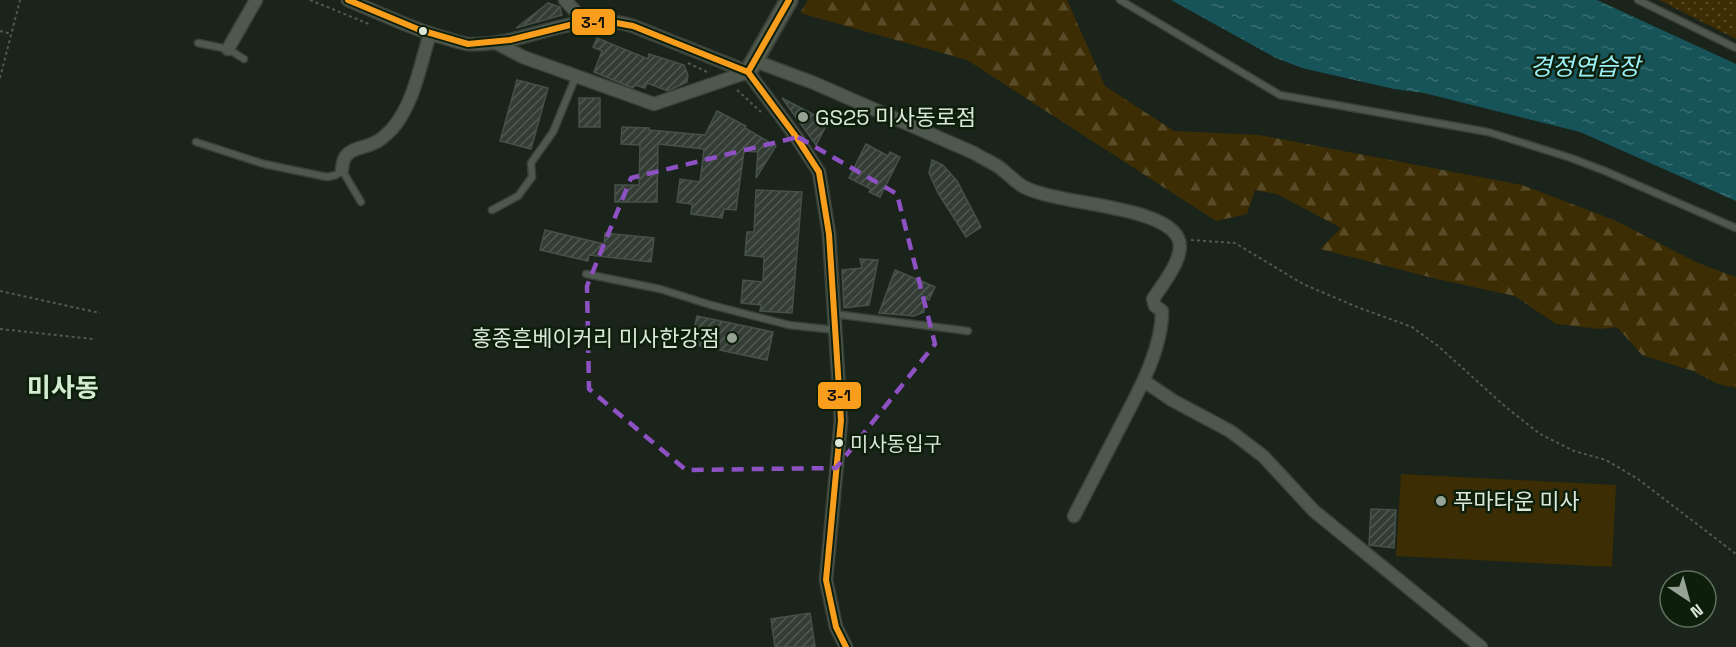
<svg xmlns="http://www.w3.org/2000/svg" width="1736" height="647" viewBox="0 0 1736 647" font-family="'Space Grotesk','Noto Sans KR',sans-serif">
  <style>
    .grass { fill: url(#grass-dots) }
    .forest { fill: url(#forest-firs) }
    .pitch { fill: #3d2d04 }
    .water { fill: url(#water-ripples) }
    .building { fill: url(#building-hatch); stroke: #455149; stroke-width: 1.5 }
    .lines { fill: none; stroke-linecap: round; stroke-linejoin: round }
    .lane-casing { stroke: #394138; stroke-width: 9 }
    .street-casing { stroke: #394138; stroke-width: 15 }
    .secondary-casing { stroke: #394138; stroke-width: 20 }
    .path { stroke: #515951; stroke-width: 2; stroke-dasharray: 3 3; stroke-linecap: butt }
    .lane { stroke: #4f584f; stroke-width: 6 }
    .street { stroke: #4f584f; stroke-width: 12 }
    .secondary { stroke: #51594d; stroke-width: 16 }
    .bus-1-casing { stroke: #0d1f0b; stroke-width: 10 }
    .bus-1 { stroke: #f99d1c; stroke-width: 6 }
    .marked { fill: none; stroke: #8e51c4; stroke-width: 4.5; stroke-dasharray: 12 8; stroke-linejoin: round }
    .bus-dot { fill: #dbe7d9; stroke: #0d1f0b; stroke-width: 2 }
    .poi-dot { fill: #97a396; stroke: #0d1f0b; stroke-width: 2 }
    .labels { text-anchor: middle; stroke-width: 5; stroke-linejoin: round; paint-order: stroke }
    .bus-label { font-size: 20px; fill: #dbe7d9; stroke: #0d1f0b; text-anchor: start }
    .poi-label { font-size: 22px; fill: #dbe7d9; stroke: #0d1f0b; text-anchor: start }
    .water-label { font-size: 24px; font-style: italic; fill: #9cf0f8; stroke: #0d1f0b }
    .quarter-label { font-size: 26px; font-weight: bold; fill: #d3ebd0; stroke: #0d1f0b }
    .line-badge { stroke: #0d1f0b; stroke-width: 2 }
    .pale-badge-label { font-size: 16px; text-anchor: middle; font-weight: bold; fill: #111 }
  </style>
  <defs>
    <pattern id="grass-dots" width="8" height="8" patternUnits="userSpaceOnUse" patternTransform="scale(1.5)"><rect width="8" height="8" fill="#3d2d04"/><path d="M2 2h.1M6 6h.1" fill="none" stroke="#584b28" stroke-width="1.8" stroke-linecap="round"/></pattern>
    <pattern id="forest-firs" width="22" height="20" patternUnits="userSpaceOnUse" patternTransform="scale(1.5)"><rect width="22" height="20" fill="#3d2d04"/><path d="M5 1l3.5 6h-7zM16 11l3.5 6h-7z" fill="#584b28"/></pattern>
    <pattern id="water-ripples" width="26" height="14" patternUnits="userSpaceOnUse" patternTransform="scale(1.5)"><rect width="26" height="14" fill="#175459"/><path d="M2 4q2-2 4 0t4 0M15 11q2-2 4 0t4 0" fill="none" stroke="#386d70"/></pattern>
    <pattern id="building-hatch" width="6" height="6" patternUnits="userSpaceOnUse" patternTransform="scale(1.5)"><rect width="6" height="6" fill="#333d36"/><path d="M-1 1l2-2M0 6l6-6M5 7l2-2" fill="none" stroke="#505952"/></pattern>
  </defs>
  <rect width="100%" height="100%" fill="#1a241a"/>
  <path class="grass" d="M1659,0h77v39z"/>
  <path class="forest" d="M808,0h259l38,86 69,45 85,4 263,50 92,35 84,43 38,14v111l-18,-4 -25,-13 -51,-16 -25,-28 -17,2 -44,-5 -41,-28 -78,-17 -117,-30 21,-21 -64,-34 -22,-4 -8,24 -31,7 -249,-161 -167,-47z"/>
  <path class="pitch" d="M1401,474l215,11 -4,82 -216,-11z"/>
  <path class="water" d="M1171,0h426l139,64v137l-156,-69 -156,-39 -30,-4 -92,-21 -26,-10z"/>
  <path class="building" d="M548,3l12,4 2,8 -46,13z
    M597,38l51,21 1,-5 35,11 4,10 -1,7 -19,9 -21,-8 -2,5 -10,-3 -2,3 -39,-16 8,-21 -9,-4z
    M517,80l31,8 -17,61 -31,-8z
    M579,98h21v29h-21z
    M782,98l46,24 -12,23z
    M717,111l29,15 -1,2 31,18 -20,32 2,-26 -14,-1 -8,59 -12,-1 -2,9 -31,-4 1,-10 -15,-2 3,-23 20,3 4,-33 -46,-5 -1,58h-42v-17h24l1,-40 -19,-1 1,-17 27,1v2l56,5z
    M866,144l22,12 2,-4 10,5 -20,40 -11,-5 2,-3 -22,-11z
    M932,160l11,5 14,16 24,46 -15,10 -28,-44 -9,-20z
    M756,190l46,2 -10,121 -32,-2 1,-6 -20,-2 2,-23 20,2 1,-25 -19,-2 2,-23h7z
    M545,230l59,14 1,-11 49,5 -3,24 -62,-7 -1,6 -48,-11z
    M860,259l18,1 -9,45 -25,3 -2,-38 20,-2z
    M895,270l40,17 -6,13 -6,-3 1,15 -10,4 -35,-3z
    M697,316l76,16 -6,28 -76,-16z
    M1371,509l25,1 -2,38 -25,-3z
    M810,613l5,34h-40l-4,-28z"/>
  <g class="lines">
    <g class="lane-casing">
      <path id="lane" d="M1120,0l160,95 208,37 83,26 34,13 131,57
        M1638,0l98,48
        M198,43l30,6 16,10
        M196,142l68,22 63,13 9,-2 6,-5 19,32
        M492,210l26,-14 14,-19 -1,-14 22,-31 23,-56
        M586,274l74,15 51,16 78,20 46,5
        M834,314l134,17"/>
    </g>
    <g class="street-casing">
      <path id="street" d="M348,0c32,13 63,29 97,38 7,2 15,5 23,6 59,3 105,-36 165,-18l115,46 49,66 22,34 10,62 12,186 -15,160 10,47 10,20
        M565,0l19,21
        M496,43l27,14 131,47 94,-32
        M228,49l28,-49
        M755,61l59,22 160,70c8,5 17,9 25,14 8,6 16,15 25,20 34,18 138,18 154,51 9,17 -16,47 -25,61l2,7 7,5c0,40 -25,83 -43,118 -15,29 -30,58 -45,87
        M342,170c1,-25 19,-19 36,-29 5,-3 10,-8 14,-12 22,-25 28,-64 38,-95
        M1144,381l28,19 58,31 33,25 51,55 167,136"/>
    </g>
    <g class="secondary-casing">
      <path id="secondary" d="M748,72l41,-72"/>
    </g>
    <path class="path" d="M310,0l59,24
      M0,31l11,3
      M688,63l19,9
      M0,78l20,-78
      M737,90l24,22
      M1191,240l44,3 68,41 54,23 55,20 26,19 69,62 33,26 34,17 32,9 32,19 98,75
      M0,291l100,22
      M0,329l93,10"/>
    <use href="#lane" class="lane"/>
    <use href="#street" class="street"/>
    <use href="#secondary" class="secondary"/>
    <g class="bus-1-casing">
      <path id="bus-1" d="M348,0l72,30 48,14 42,-4 60,-15 20,-3h21l22,4 115,46 49,66 22,34 10,62 12,186 -15,160 10,47 10,20
        M748,72l41,-72"/>
    </g>
    <use href="#bus-1" class="bus-1"/>
  </g>
  <path class="marked" d="M798,137l99,57 38,150 -99,124 -150,2 -97,-81 -2,-103 44,-108z"/>
  <g class="bus-dot">
    <circle cx="423" cy="31" r="5"/>
    <circle cx="839" cy="443" r="5"/>
  </g>
  <g class="poi-dot">
    <circle cx="803" cy="117" r="6"/>
    <circle cx="732" cy="338" r="6"/>
    <circle cx="1441" cy="501" r="6"/>
  </g>
  <g class="labels">
    <g class="bus-label">
      <text x="850" y="451">미사동입구</text>
    </g>
    <g class="poi-label">
      <text x="815" y="125">GS25 미사동로점</text>
      <text x="720" y="346" text-anchor="end">홍종흔베이커리 미사한강점</text>
      <text x="1453" y="509">푸마타운 미사</text>
    </g>
    <g class="water-label">
      <text x="1585" y="75">경정연습장</text>
    </g>
    <g class="quarter-label">
      <text x="63" y="397">미사동</text>
    </g>
  </g>
  <g class="line-badge">
    <rect x="571" y="8" width="45" height="28" rx="6" fill="#f99d1c"/>
    <rect x="817" y="381" width="45" height="29" rx="6" fill="#f99d1c"/>
  </g>
  <g class="pale-badge-label">
    <text x="593" y="28">3-1</text>
    <text x="839" y="401">3-1</text>
  </g>
  <g transform="translate(1688 599) rotate(144)"><circle r="28" fill="#0d1f0b" stroke="#5f6f5d" stroke-width="1.5"/>
  <path d="M0-4.5L10 22L0 15L-10 22Z" fill="#97a396"/>
  <text y="-9" font-size="16" font-weight="bold" text-anchor="middle" fill="#dbe7d9">N</text>
  </g>
</svg>
